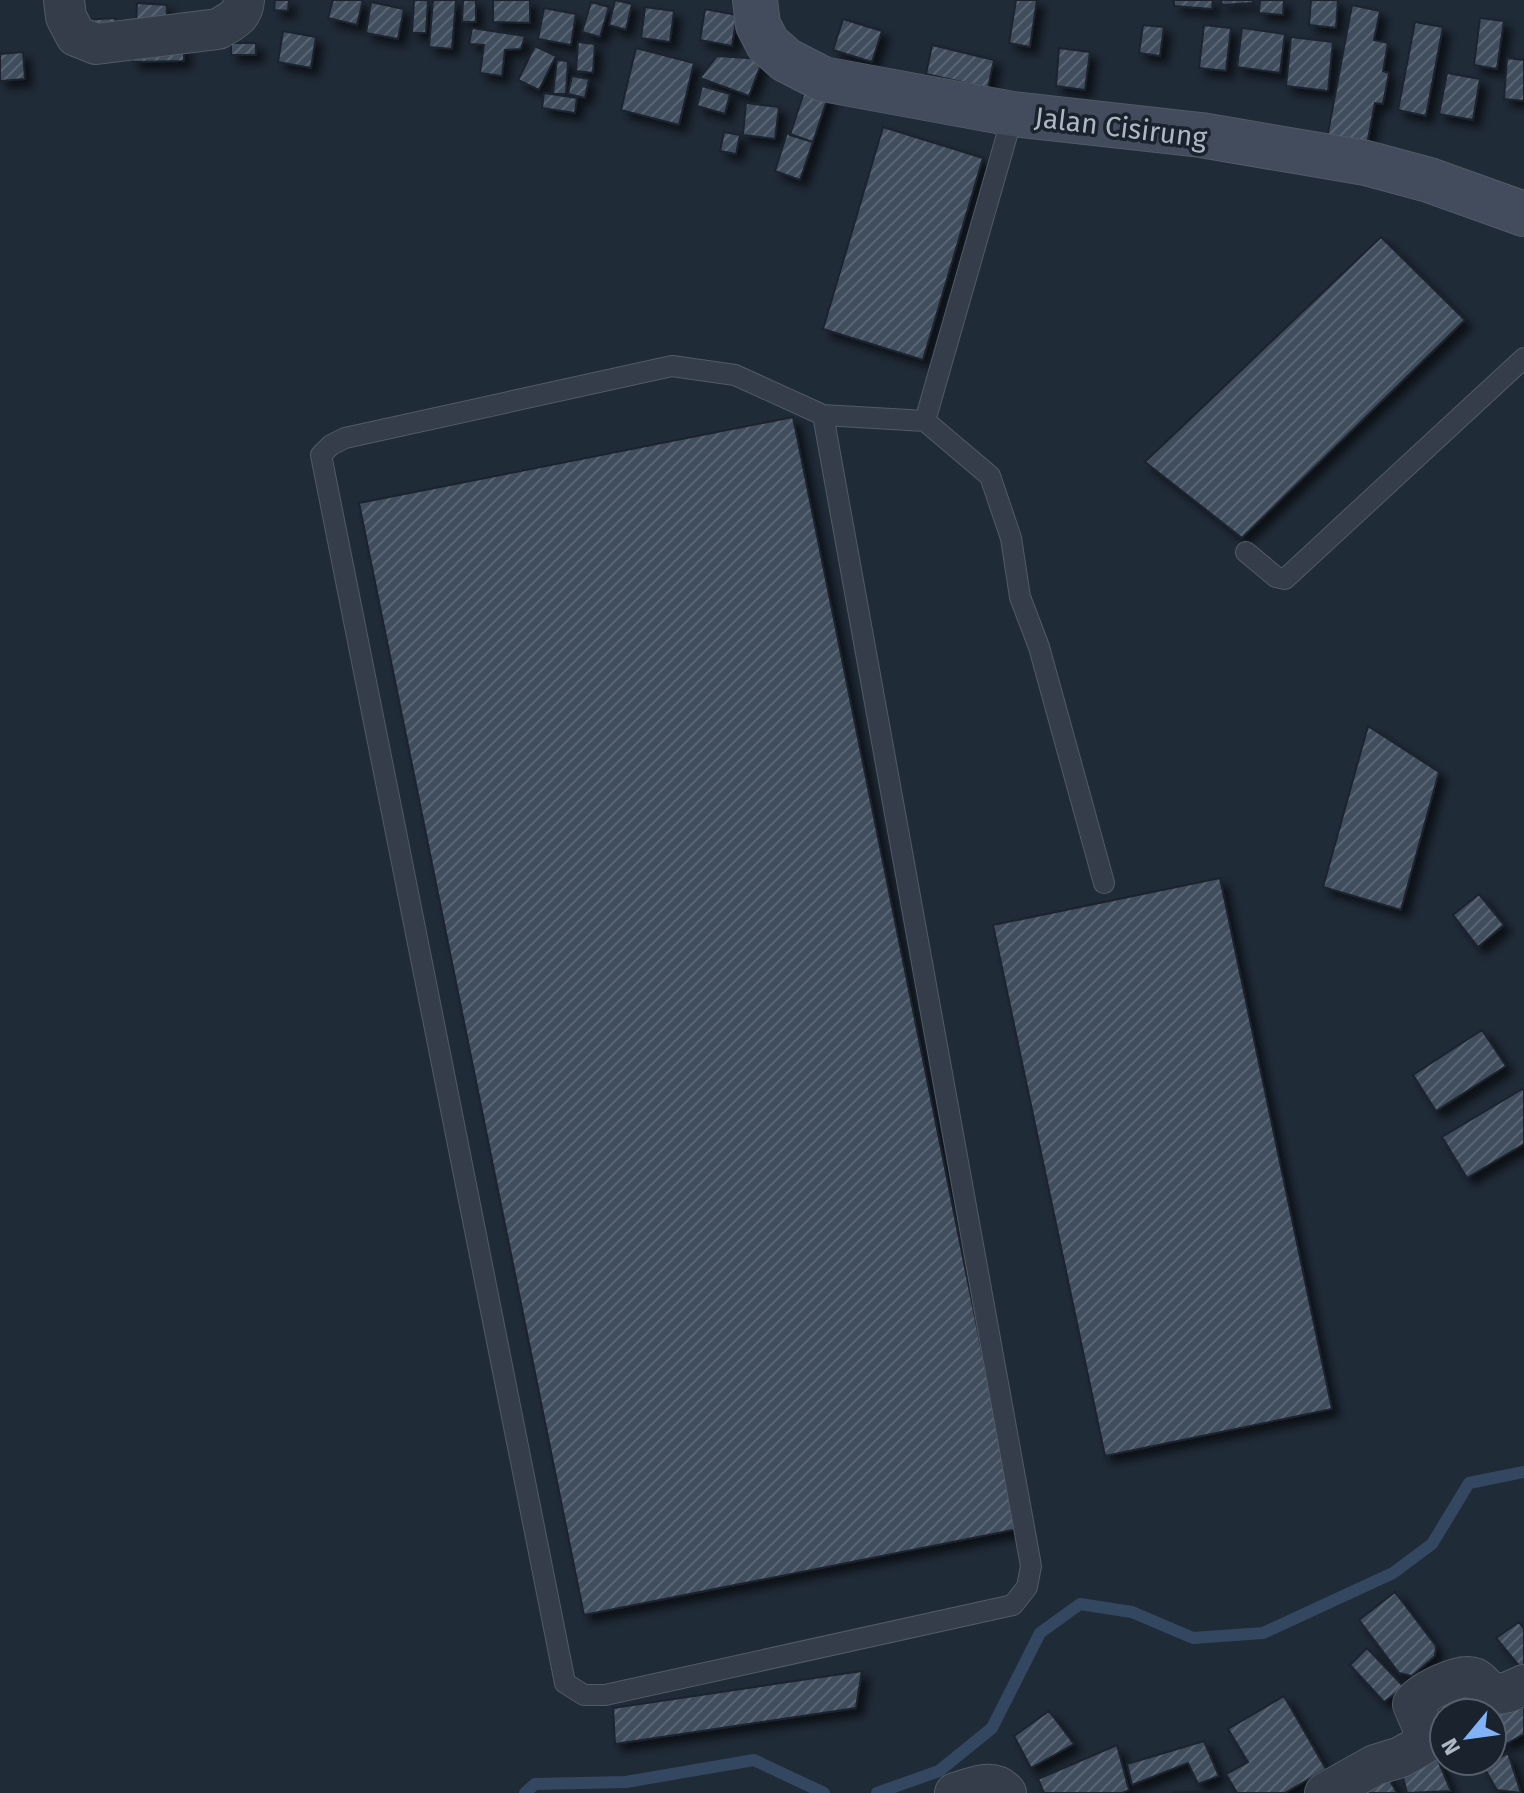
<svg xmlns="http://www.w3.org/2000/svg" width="1524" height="1793" viewBox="0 0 1524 1793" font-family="'Fira Sans',sans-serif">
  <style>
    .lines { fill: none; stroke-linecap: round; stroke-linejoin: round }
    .stream { stroke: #344760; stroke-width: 12 }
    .building { fill: url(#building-hatch); stroke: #1b242f; stroke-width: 2; filter: url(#shadow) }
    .service-casing { stroke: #515b66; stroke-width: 22 }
    .minor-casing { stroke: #515b66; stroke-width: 42 }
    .secondary-casing { stroke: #515b66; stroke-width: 46 }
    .service { stroke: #343d49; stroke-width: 20 }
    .minor { stroke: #343d49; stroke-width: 40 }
    .secondary { stroke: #424c5c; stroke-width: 44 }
    .labels { text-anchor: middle; stroke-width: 7; stroke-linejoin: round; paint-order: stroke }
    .street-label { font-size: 28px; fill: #aeb8c5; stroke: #19222d }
  </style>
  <defs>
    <pattern id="building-hatch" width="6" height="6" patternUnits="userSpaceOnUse" patternTransform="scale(2)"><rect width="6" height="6" fill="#414e5d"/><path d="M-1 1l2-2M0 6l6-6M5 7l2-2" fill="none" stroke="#5a6573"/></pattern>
    <filter id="shadow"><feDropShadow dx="7" dy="7" stdDeviation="4" flood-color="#0009"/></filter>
  </defs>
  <rect width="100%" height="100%" fill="#202b38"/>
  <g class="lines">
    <path class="stream" d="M525,1793l10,-9 91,-2 128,-22 70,33
      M877,1793l62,-22 53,-43 48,-95 40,-29 52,8 61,26 70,-5 130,-60 39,-29 37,-61 55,-11"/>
  </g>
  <path class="building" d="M275,0h14l-1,11 -14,-1z
    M333,0h30l-6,25 -29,-7z
    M414,0h14l-2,33h-14z
    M433,0h23l-4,49 -23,-2z
    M463,0h13v22h-14z
    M493,0h37v23l-37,-1z
    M615,0l17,4 -6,26 -17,-5z
    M1016,0h21l-7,47 -21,-4z
    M1174,0h39l-1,9 -38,-3z
    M1221,0h32v3l-31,2z
    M1260,0h24l-1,15 -24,-2z
    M1311,0h27l-2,28 -27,-3z
    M371,2l33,7 -6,30 -32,-6z
    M591,2l18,5 -9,30 -18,-5z
    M137,3l30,2 -1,20 -30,-1z
    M1352,5l28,6 -6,29 14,3 -5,28 6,2 -6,31 -8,-1 -8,42 -40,-7z
    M645,7l29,4 -4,31 -29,-4z
    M544,8l32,6 -5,31 -33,-6z
    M705,9l32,6 -5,31 -32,-6z
    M115,18l2,16 -34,-14z
    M1480,18l24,3 -7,48 -23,-4z
    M843,19l39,12 -10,31 -39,-12z
    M1415,22l28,5 -17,89 -28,-6z
    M1143,25l21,2 -4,29 -21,-3z
    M1204,25l27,3 -5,43 -27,-3z
    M472,28l53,8 -4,13 -16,1 -3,26 -22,-3 4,-28 -15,-1z
    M1242,28l43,6 -5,39 -43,-6z
    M283,31l33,6 -5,31 -33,-6z
    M1291,37l42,5 -5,49 -42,-5z
    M578,42l17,2 -2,29 -17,-2z
    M231,43h25v12h-25z
    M932,45l62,15 -6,28 -62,-14z
    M184,46v15l-51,1 -1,-15z
    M535,46l21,10 -17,34 -21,-10z
    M636,48l58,15 -15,62 -58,-15z
    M1059,48l31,4 -5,38 -29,-4z
    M23,52l2,27 -25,2v-27z
    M717,56l46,3 -14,37 -49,-18z
    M1507,58l17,2v41l-20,-2z
    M557,60l11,1 -2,33h-13z
    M1447,73l33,6 -7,41 -34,-6z
    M572,76l17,3 -4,19 -17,-4z
    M702,86l28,8 -5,20 -28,-8z
    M806,86l23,8 -16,48 -23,-7z
    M544,93l33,5 -2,15 -33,-5z
    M746,103l33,4 -4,32 -32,-4z
    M883,127l100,31 -60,202 -100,-31z
    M724,132l16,3 -4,19 -16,-3z
    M787,133l26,9 -13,38 -25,-9z
    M1381,237l84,83 -223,218 -97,-76z
    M793,417l225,1112 -434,86 -225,-1112z
    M1368,726l71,46 -38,138 -78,-23z
    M1220,878l112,531 -227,47 -112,-531z
    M1479,894l25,31 -26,22 -25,-32z
    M1482,1030l24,36 -70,45 -23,-36z
    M1524,1088v56l-57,34 -25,-41z
    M1395,1592l41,54 -1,10 -23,20 -13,-3 -40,-53z
    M1519,1622l5,7v36l-3,3 -25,-30z
    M1367,1648l37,39 -20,15 -34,-37z
    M862,1671l-6,37 -241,36 -2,-36z
    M1524,1691v43l-18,10 -14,-20v-11z
    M1284,1696l42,73 -41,24h-48l-11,-19 22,-12 -20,-33z
    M1049,1711l25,33 -43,24 -17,-32z
    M1492,1736l8,8 -5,15 -3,-1z
    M1204,1741l15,35 -21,8 -10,-21 -56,22 -5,-21z
    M1117,1745l12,45 -7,3h-78l-6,-14z
    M1432,1746l19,45 -44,2 -5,-19z
    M1508,1753l13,40 -24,-3 -14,-24z
    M1383,1768l14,25h-61z
    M1217,1791v2l-45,-1z"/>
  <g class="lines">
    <g class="service-casing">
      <path id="service" d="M672,366l63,9 88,40 208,1151 -4,21 -14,18 -408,90h-21l-19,-12 -244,-1228 10,-10 14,-7z
        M823,415l102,6 88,-307
        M925,421l65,55 21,62 9,59 19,50 65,236
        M1246,552l30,25 9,2 239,-221"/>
    </g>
    <g class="minor-casing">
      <path id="minor" d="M64,0l2,17 10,19 20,8 122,-15c14,-8 25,-13 26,-29
        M955,1793c18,-5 38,-16 51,0
        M1325,1793l50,-28 26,-8 26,-15 1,-3 -15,-35c7,-11 47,-32 61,-26 8,3 11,13 20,15 9,3 21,-4 30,-8"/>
    </g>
    <g class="secondary-casing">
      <path id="secondary" d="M755,0l3,25 10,19 18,16 37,19 190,35 188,21 165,28 63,17 95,34"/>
    </g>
    <use href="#service" class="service"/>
    <use href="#minor" class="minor"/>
    <use href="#secondary" class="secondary"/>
  </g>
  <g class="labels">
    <g class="street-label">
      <text transform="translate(1121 127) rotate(7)" y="10">Jalan Cisirung</text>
    </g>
  </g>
  <g transform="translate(1468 1737) rotate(241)"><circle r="38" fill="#19222d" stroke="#555e6a" stroke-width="2"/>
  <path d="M0-6L14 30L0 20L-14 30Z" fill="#81b2f8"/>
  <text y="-12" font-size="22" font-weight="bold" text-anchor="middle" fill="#aeb8c5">N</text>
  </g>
</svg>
